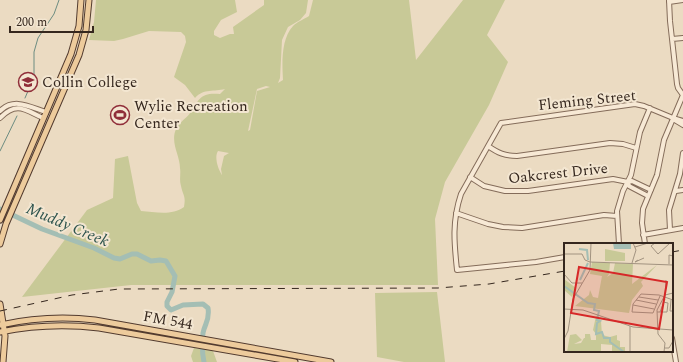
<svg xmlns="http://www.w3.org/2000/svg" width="683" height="362" viewBox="0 0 683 362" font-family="Spectral,serif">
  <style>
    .green { fill: #c8c997; fill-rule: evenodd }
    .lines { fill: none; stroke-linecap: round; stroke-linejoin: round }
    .stream { stroke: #6c8c81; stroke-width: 1 }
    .river { stroke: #a4beb4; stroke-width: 5 }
    .minor-casing { stroke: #846c5a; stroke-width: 6 }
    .major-casing { stroke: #523b2f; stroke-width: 7 }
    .minor { stroke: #f7e9d5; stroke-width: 4 }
    .major { stroke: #edcb9c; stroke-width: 5 }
    .rail { stroke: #35271e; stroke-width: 1; stroke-dasharray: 7 7; stroke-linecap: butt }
    .labels { text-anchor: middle; stroke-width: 4; stroke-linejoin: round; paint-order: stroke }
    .poi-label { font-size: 15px; fill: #35271e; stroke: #f3e6d1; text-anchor: start }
    .street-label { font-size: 15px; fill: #35271e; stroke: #f3e6d1 }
    .water-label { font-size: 16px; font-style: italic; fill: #2e544e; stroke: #f3e6d1 }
    .inset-river { fill: none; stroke: #a4beb4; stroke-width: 2 }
    .inset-road { fill: none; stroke: #a29380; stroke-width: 1 }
    .view { fill: #d62828; fill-opacity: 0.15; stroke: #d62828; stroke-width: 2 }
    .inset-edge { fill: none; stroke: #35271e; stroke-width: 2 }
  </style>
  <rect width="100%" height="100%" fill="#ebdbc2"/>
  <path class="green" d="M96,0h139l2,12 -16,8 -7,11v4l6,3 10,-4h4l-1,-7 31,-22v-5h44l-2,13 -6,7 -12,7 -6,13 -2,38 -2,5 5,-3c-1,-17 -2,-41 10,-54 4,-4 11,-7 16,-10l4,-16h96l7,60 47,-60h42l-18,35 21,27 -19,43 -44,77 -10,37 3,66h-307l-109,12 65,-87 26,-12 2,-39 13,-3 9,47 4,8c14,1 31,5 43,-4 2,-12 -1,-11 -3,-21 -2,-6 0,-12 -1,-18 0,-13 -10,-25 -4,-39 2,-6 10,-10 14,-16 9,-14 11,-21 30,-19l5,-5c-11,3 -21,-1 -30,9l-10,-13 -11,-8 12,-35 -1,-6 -4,-4 -32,-1 -26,8 -9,2 -25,-1 5,-18zM266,86l4,1 -13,4 -7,39 -2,1 9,-42zM218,151l11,2 -5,3 -3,13 1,6c-4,-6 -8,-18 -4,-24z
    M437,292l8,70h-41l-27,-5 -2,-64z
    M194,348l19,3 4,11h-24l-2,-6z"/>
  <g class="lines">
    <path class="stream" d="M25,98l9,-21v-25l4,-14 16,-24 5,-14
      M0,151l17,-35"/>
    <path class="river" d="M0,209l42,20 52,19 20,10 6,1 12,-5h5l14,7 9,-1 6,1 9,15 -3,16 -5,10v4l4,4 12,-5 20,-1 5,4c2,12 -3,15 -5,25 -1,10 -1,20 1,29"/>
    <g class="minor-casing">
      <path id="minor" d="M669,0l1,21 7,63 1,4 5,7
        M669,2l14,-2
        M672,39l11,-1
        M0,111c14,-14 30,-4 46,1
        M0,118c17,-17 25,-8 43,0
        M673,119l10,6
        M488,146c10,7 17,10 29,10l93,-13 13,1 13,4
        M470,177l14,9 21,5h23l85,-12 15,3 4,-1 19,9
        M628,182l1,4 19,10
        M676,191l7,-1
        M456,213l32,11 15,3 19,1 82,-13 13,1
        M670,230l-1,-20 11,-36 3,-21
        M643,235l40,-7
        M619,244l-2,-33 6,-20 8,-16 9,-43 10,-24
        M645,244l-3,-21 1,-14 14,-34 7,-35 19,-45
        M565,257l-29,5 -79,8c-3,-28 -5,-49 4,-76l40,-71 134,-19 9,2 29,12 10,3
        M672,338l4,24"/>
    </g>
    <g class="major-casing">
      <path id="major" d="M0,220l71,-166 8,-28 2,-26
        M0,244l6,-20 73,-169 7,-25 3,-30
        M0,304l5,32 -2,26
        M0,325c32,-7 62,-9 95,-5l236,42
        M0,332c35,-7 64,-8 99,-4l196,34"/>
    </g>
    <use href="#minor" class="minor"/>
    <use href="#major" class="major"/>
    <path class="rail" d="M672,252l11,-2
      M0,311l72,-16 47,-6 319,-1 51,-4 76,-13"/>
  </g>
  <defs>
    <g id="university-ring" transform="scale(1)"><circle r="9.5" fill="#f3e6d1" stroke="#902e39" stroke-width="1.5"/><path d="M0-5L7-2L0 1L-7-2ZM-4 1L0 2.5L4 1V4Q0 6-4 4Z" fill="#902e39"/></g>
    <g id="stadium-ring" transform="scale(1)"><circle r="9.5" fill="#f3e6d1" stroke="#902e39" stroke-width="1.5"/><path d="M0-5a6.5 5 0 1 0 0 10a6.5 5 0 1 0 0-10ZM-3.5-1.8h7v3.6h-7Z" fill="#902e39"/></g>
  </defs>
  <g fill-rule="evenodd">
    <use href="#university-ring" x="28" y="82"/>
    <use href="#stadium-ring" x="120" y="115"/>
  </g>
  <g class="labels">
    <g class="poi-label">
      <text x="42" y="87">Collin College</text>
      <text x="134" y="111">Wylie Recreation<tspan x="134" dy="17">Center</tspan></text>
    </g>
    <g class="street-label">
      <text transform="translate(587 100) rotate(-6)" y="5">Fleming Street</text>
      <text transform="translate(558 173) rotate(-6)" y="5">Oakcrest Drive</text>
      <text transform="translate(168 320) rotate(10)" y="5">FM 544</text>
    </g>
    <g class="water-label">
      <text transform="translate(68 224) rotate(23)" y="6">Muddy Creek</text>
    </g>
  </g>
  <g transform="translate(564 243)">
    <rect width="109" height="109" fill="#ebdbc2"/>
    <path d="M41,6l20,4v8h-20zM28,19l18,1 -1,11 -2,3 6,-4 2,-10 18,1 -1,20 25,-19 -16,17 2,4 -11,14 -3,13 -54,-7 14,-11 1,-5 3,7 5,1 4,-22 -12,-2zM0,36l12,9 -4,9 -8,-7zM32,73l5,5 1,14 8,2 7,-2v5l3,1v6h5v5h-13v-7l-11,-1v8h-34l3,-17 6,-1 6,6 -8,4 7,-1 3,-5h5h-4v-4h5l1,6h5v-6l-3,-4z" fill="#c8c997"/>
    <path d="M49,0h18v6h-17z" fill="#a4beb4"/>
    <path class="inset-river" d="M15,6l8,1 1,10M16,37l8,-17M0,43l24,17 7,1 -1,6 5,1 -2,9 3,1 -3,2 -1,11 6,-2 2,6h6v4l14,10"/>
    <path class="inset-road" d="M91,0l-4,3 7,8 12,-11M71,4l13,-4M0,11h18M18,11l3,6 5,2M74,17l-3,2 9,-4M26,19l83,3M68,20l4,-13 -3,-7M105,21v-9l4,1M0,31l8,9h10M101,52l1,-15M96,53l-7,17 -21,-1 1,-8 8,-10 18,1 14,5M75,54l19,3M72,57l20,4M107,57l-1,11h3M69,62l21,4M0,66l19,1 50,17 40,3M93,69h10l1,-9 -5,-1M96,69l5,-13M0,96l4,-8 5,-32 17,-29 1,-27M101,105h4l4,-7M66,109v-26M100,109l1,-9 -7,-9 -1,-24 8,-15 8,-2"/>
    <path class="view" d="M15,24l88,15 -8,47 -88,-16z"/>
    <rect width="109" height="109" class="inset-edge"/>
  </g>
  <path d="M10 26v6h83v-6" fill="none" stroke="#35271e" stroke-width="2"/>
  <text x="16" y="26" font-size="12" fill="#35271e" stroke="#f3e6d1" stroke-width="3" paint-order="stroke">200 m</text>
</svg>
